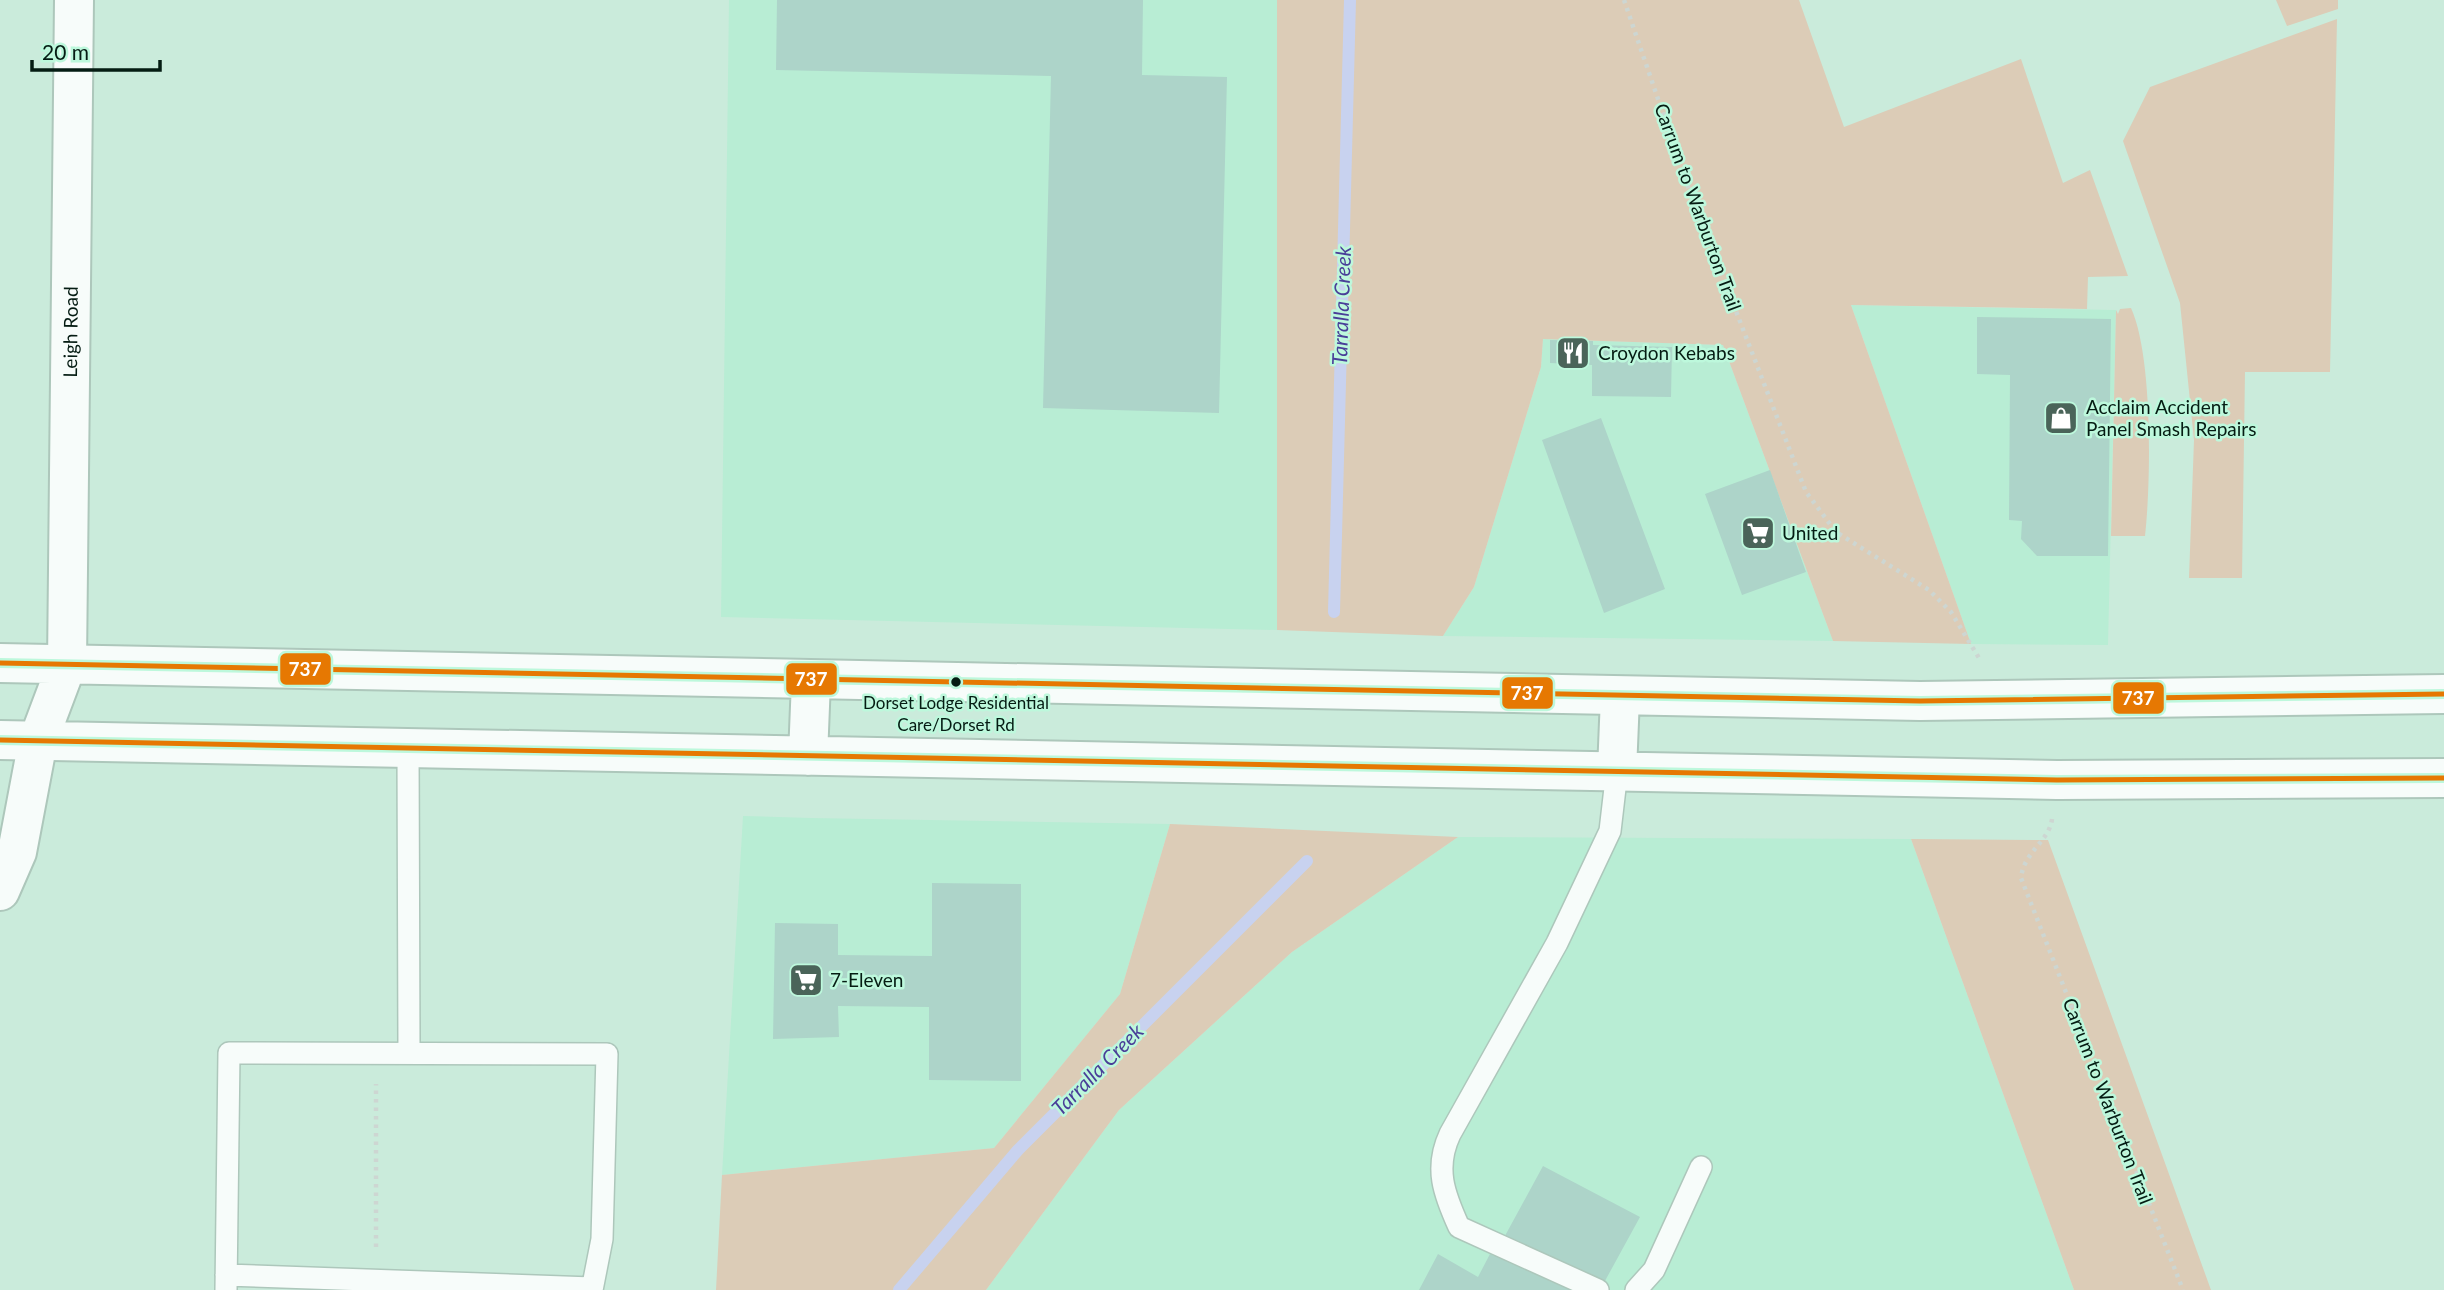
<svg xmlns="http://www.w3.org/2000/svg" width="2444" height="1290" viewBox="0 0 2444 1290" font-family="Lato,sans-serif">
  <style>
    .built { fill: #b8edd4 }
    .green { fill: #dcccb7 }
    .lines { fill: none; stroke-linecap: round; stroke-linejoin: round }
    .stream { stroke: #c8d2ef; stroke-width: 12 }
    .building { fill: #add4c9 }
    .lane-casing { stroke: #adc7bb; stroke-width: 24 }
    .street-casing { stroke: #adc7bb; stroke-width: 42 }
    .primary-casing { stroke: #adc7bb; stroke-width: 42 }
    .path { stroke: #cdd6d2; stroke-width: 4.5; stroke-dasharray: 3.5 5; stroke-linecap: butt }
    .lane { stroke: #f7fcfa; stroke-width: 21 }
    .street { stroke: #f7fcfa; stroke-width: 38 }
    .primary { stroke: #f7fcfa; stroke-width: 38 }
    .bus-1-casing { stroke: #bdf8dc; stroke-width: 10 }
    .bus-1 { stroke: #e67802; stroke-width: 5 }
    .bus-dot { fill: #051c13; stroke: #bdf8dc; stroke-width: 2.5 }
    .labels { text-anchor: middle; stroke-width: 5; stroke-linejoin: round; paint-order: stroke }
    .bus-label { font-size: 17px; fill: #051c13; stroke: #bdf8dc }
    .street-label { font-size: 19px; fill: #051c13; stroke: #bdf8dc }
    .poi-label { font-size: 19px; fill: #051c13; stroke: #bdf8dc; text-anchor: start }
    .water-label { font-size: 21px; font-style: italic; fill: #493e98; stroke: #bdf8dc }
    .line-badge { stroke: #bdf8dc; stroke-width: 2.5 }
    .badge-label { font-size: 19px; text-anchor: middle; font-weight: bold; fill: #fff }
  </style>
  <rect width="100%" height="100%" fill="#caebdb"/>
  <path class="built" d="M729,0h548v630l-556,-13z
    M1851,305l265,5 -8,335 -137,-1z
    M1543,339l180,6 110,296 -390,-5 31,-49 67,-220z
    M743,816l68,2 359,6 -50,170 -126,154 -272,27z
    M1458,837l453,2 163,451h-1088l133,-180 173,-158z"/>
  <path class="green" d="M1277,0h522l45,127 177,-68 42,124 27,-13 38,106 -40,1 -1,32 -236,-4 120,339 -138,-3 -110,-296 -180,-6 -2,28 -67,220 -31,49 -166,-6z
    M2276,0h62v9l-51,17z
    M2337,19l-7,353h-85l-3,206h-53l5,-138 -14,-137 -57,-162 27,-54z
    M2131,308c22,48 20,174 14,228h-34l5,-226 2,4 2,-5z
    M1170,824l288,13 -166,115 -173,158 -133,180h-270l6,-115 272,-27 126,-154z
    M1911,839l137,1 163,450h-137z"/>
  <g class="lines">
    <path class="stream" d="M1334,612l16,-612
      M899,1290l119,-140 289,-289"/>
  </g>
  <path class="building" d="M777,0h366l-1,75 85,2 -8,336 -176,-5 8,-332 -275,-6z
    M1977,317l134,2 -3,237h-71l-16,-17 1,-18 -13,-1 1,-145 -33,-1z
    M1550,340l43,1v4l79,2 -1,50 -79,-1v-31l-42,-2z
    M1601,418l64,171 -61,24 -62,-173z
    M1770,470l36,102 -64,23 -37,-101z
    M932,883l89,1v197l-92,-1v-73l-91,-1 1,31 -66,2 2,-116 63,1v31l94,1z
    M1543,1166l97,51 -40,73h-181l19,-36 40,23 12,-23 4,2z"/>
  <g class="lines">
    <g class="lane-casing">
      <path id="lane" d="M408,746l1,305
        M226,1275l366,13
        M226,1290l3,-237 378,1 -5,185 -10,51
        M1598,1290l-139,-63c-15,-33 -25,-59 -9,-93l107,-191 53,-112 7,-60
        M1636,1290l18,-20 47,-103"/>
    </g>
    <g class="street-casing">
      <g id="street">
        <path id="s1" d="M67,664l7,-664"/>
        <path d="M0,891l17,-39 21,-111"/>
      </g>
    </g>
    <g class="primary-casing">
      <path id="primary" d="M0,663l1920,38 524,-7
        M0,740l2057,40 387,-2
        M38,741l29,-77
        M808,756l3,-75
        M1617,771l3,-74"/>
    </g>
    <path class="path" d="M1624,0l67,195 115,297 30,40 93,58 22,22 28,46
      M2052,819c-3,23 -28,32 -31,59l162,412
      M376,1247v-163"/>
    <use href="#lane" class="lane"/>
    <use href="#street" class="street"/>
    <use href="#primary" class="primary"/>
    <g class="bus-1-casing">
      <path id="bus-1" d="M0,663l1920,38 524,-7
        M0,740l2057,40 387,-2"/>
    </g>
    <use href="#bus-1" class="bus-1"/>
  </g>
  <defs>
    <g id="restaurant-square" transform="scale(1.75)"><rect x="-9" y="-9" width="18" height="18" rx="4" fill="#4a6459" stroke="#bdf8dc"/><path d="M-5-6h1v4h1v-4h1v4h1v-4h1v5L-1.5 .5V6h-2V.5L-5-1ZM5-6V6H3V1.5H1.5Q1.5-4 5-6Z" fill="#fff"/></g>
    <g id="shop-square" transform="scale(1.75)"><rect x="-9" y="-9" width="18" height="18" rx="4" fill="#4a6459" stroke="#bdf8dc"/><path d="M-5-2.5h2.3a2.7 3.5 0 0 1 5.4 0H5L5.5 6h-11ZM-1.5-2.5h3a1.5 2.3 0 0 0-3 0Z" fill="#fff"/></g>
    <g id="supermarket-square" transform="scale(1.75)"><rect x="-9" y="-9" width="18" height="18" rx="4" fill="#4a6459" stroke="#bdf8dc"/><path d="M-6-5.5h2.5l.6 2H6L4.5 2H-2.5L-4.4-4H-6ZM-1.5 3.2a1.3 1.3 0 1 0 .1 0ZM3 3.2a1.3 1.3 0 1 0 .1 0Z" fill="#fff"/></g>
  </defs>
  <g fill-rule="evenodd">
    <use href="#restaurant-square" x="1573" y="353"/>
    <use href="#shop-square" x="2061" y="418"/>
    <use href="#supermarket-square" x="1758" y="533"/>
    <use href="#supermarket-square" x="806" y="980"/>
  </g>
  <circle class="bus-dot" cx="956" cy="682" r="6"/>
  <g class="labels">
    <g class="bus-label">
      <text x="956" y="709">Dorset Lodge Residential<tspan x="956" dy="22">Care/Dorset Rd</tspan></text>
    </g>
    <g class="street-label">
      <text transform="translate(1698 207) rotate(70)" y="7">Carrum to Warburton Trail</text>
      <text dy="7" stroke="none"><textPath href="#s1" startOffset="332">Leigh Road</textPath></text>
      <text transform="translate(2108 1101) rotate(69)" y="7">Carrum to Warburton Trail</text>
    </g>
    <g class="poi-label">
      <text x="1598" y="360">Croydon Kebabs</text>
      <text x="2086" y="414">Acclaim Accident<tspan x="2086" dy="22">Panel Smash Repairs</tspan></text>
      <text x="1782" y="540">United</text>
      <text x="830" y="987">7-Eleven</text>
    </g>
    <g class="water-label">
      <text transform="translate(1342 306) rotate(-88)" y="7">Tarralla Creek</text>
      <text transform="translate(1098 1070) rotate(-45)" y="7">Tarralla Creek</text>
    </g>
  </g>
  <g class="line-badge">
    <rect x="279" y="652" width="53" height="34" rx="7" fill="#e67802"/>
    <rect x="785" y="662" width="53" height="34" rx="7" fill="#e67802"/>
    <rect x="1501" y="676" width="53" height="34" rx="7" fill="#e67802"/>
    <rect x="2112" y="681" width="53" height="34" rx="7" fill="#e67802"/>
  </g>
  <g class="badge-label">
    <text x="305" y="676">737</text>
    <text x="811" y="686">737</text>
    <text x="1527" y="700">737</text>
    <text x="2138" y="705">737</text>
  </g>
  <path d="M32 60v10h128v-10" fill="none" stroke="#051c13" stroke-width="3.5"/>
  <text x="42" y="60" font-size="21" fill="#051c13" stroke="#bdf8dc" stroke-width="5" paint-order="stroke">20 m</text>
</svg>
